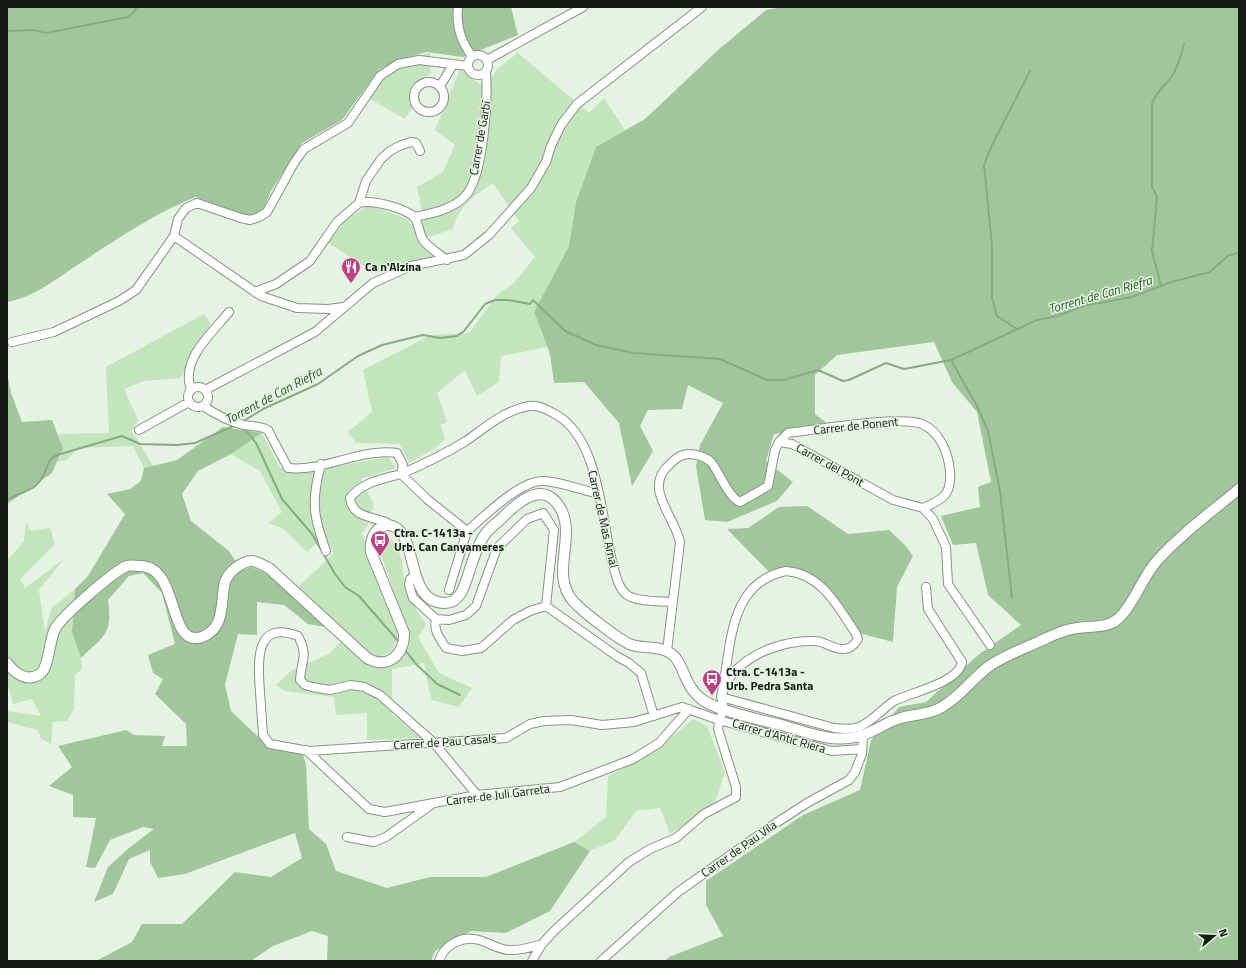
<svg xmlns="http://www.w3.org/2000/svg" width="1246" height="968" viewBox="0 0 1246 968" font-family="'Titillium Web',sans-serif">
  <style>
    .green { fill: #c2e5bc }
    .forest { fill: #a0c79a }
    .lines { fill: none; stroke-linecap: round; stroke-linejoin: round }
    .stream { stroke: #86ac80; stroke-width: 2 }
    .minor-casing { stroke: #879485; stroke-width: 10 }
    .major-casing { stroke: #879485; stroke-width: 12 }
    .minor { stroke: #fff; stroke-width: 8 }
    .major { stroke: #fff; stroke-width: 10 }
    .labels { text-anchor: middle; stroke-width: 3; stroke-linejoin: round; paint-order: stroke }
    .street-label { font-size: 12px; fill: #151914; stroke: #e5f3e3 }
    .poi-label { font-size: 12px; font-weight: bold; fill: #151914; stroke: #e5f3e3; text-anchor: start }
    .water-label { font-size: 13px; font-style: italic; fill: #2b5f25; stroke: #e5f3e3 }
  </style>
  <rect width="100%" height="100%" fill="#e5f3e3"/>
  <path class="green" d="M430,53l1,21 -20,11 1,23 -7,11 -44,-25 18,-25 25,-11z
    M518,53l71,60 15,-15 21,32 -29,17 -20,55 -7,44 -35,66 13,35 -46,9 -2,26 -22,14 -12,-26 -28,23 10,29 -6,3 4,14 -8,8 -28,16 -9,-19 -44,-1 -8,-11 24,-20 -9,-42 68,-35 38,-2 29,-39 16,-11 21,-26 -24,-29 8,-7 -26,-38c-19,13 -34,22 -40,46l-34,11 3,5 13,11 -60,17 -47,-30 16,-21 25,-17 39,14 3,6 13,-4 -7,-34 26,-15 12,-27 -20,-15 25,-61 25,19 13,-20z
    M204,314l7,10 -31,54 -36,3 -20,8 14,31 -6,11 21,35 -9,2 -11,-22 -56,2 -10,12 -10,2 6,-14 -5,-14 51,-1 -3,-66z
    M262,433l18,35h49l59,-11 8,11 -35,11 13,26 -7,22 -5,6 36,96c-2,20 -4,25 -24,29l-77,-70 37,-35 -10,-16 -17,15 -25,-24 -14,-5 14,-11 -22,-41 -29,-17z
    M26,522l5,9 19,-3 5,16 -35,35 5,9 39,-29 -25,31 6,43 6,-24 24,-20 -3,43 9,26 1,11 -7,6 -1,34 -7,12 -14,1 -2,22 -10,-5 -3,-9 -31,-8v-11l34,5 -9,-17 -19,5 -6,-23v-69h1l-1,-51 17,-20z
    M386,536c20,10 15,37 21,56 3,10 13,22 19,32l-8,13 21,36 33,15 -13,19 -28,-7 -7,-37 -32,6v45l29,24 -54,2v-27l-31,2 -2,-18 -49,-6 -9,-6 16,-15 37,-16 11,-12 37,25 19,-9 12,-26 -31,-89z
    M693,719l14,7 18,46 -10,31 -45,31 -10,-26 -24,3 -21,29 -25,11 -16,-9 32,-25 2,-41 49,-26z"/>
  <path class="forest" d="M7,7h504l7,28 -55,22 -36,-5 -23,6 -25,11 -37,51 -40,23 -31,48 -9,21 -16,4 -50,-19c-42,16 -80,43 -117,67 -23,15 -44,33 -72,38z
    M783,7h456v954h-574l4,-4 54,-21 -17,-31v-24l97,-66 57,-25 11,-50 28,-33 27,-5 52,-47 43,-30 -33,-30 -12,-52 -23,2 -12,-29 39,-9 -2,-20 13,-5 -14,-70 -25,-30 -18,-40 -97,13 -22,20v39l18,14 -59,6 -8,27 27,21 -16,19 -50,21 -22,-2 -9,-54 4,-21 23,-42 -35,-18 -6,24 -34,1 -8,16 13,25 -21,35 -13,-63 -35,-41 -30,1 -4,-29 -16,-42 35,-66 7,-44 20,-55 49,-28 73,-69 48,-40z
    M7,373l4,20 11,29 30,-2 11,28 -11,25 -45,31z
    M223,427l39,6 -31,21 -33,17 -16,23 9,27 38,30 12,19 11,-3 17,8 57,52 -18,-3 -24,-19 -27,-3v33l-19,-1 -13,51 6,26 39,37 33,6 3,11 3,64 17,15 10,27 51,17 43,-11h56l88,-35 16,9 -40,60 -44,22 -35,-2 -36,20 -4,10h-104l1,-25 -16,-5 -39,15 -22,15h-155l36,-19 10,-18h40l53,-52 36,5 31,-19 -7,-25 -110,41 -27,4 -8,-16v-12l-21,9 -16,35 -19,8 14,-35 21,-19 25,-19 -11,-2 -33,13 -15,28 -9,-1 10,-49 -23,-1v-22l-24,-9 23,-19 -14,-21 68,-16 8,5 31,1 -3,10h25l-1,-22 -31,-30 8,-15 -10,-6 -5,-18 27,-11 -13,-51 -19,-20 -14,3 -21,24c5,34 -4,36 -27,58l-9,-26 3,-43 13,-13 37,-62 -18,-20 23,-5 11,-8 3,-13 33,-8z
    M807,506l41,28 41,-4 16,15 8,11 -16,31 -4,55 -38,-10 -28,-41 -29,-19 -28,1 -43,-44 21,-1 31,-21z"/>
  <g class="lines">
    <path class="stream" d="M7,31l27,-1 12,3 82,-16 6,-5 3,-5
      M1161,286l-9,-35 5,-54 -5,-10v-83c4,-13 12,-17 20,-28 6,-9 9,-21 12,-32
      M1017,329l-20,-13 -5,-18v-53l-8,-80 8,-20 38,-74
      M951,360l26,46 11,25 12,60 12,107
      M242,422l21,-13 55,-25 40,-28 24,-11 41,-10 17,3 17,-2 7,-5 21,-27 10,-4h13l22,4 3,-4 32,31 31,14 38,8 86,6 47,21h17l34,-10 25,11 6,-1 37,-17 18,6 47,-9 86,-40 21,-4 25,-10 49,-9 39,-15 39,-10 19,-17 10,-2
      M244,428l12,15 26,56 30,35 23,40 10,13 14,9 40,46
      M7,500c11,-7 28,-9 35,-22 6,-9 4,-18 15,-23l65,-19 18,8 37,1 18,-2 41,-18
      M406,651l10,13 21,20 23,11"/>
    <g class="minor-casing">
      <path id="minor" d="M458,7c-2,19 2,34 14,49
        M468 65a10 10 0 1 1 20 0a10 10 0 1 1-20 0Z
        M487,60l96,-53
        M414 97a15 15 0 1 1 30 0a15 15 0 1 1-30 0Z
        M440,86l13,-21
        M359,203c12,-4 46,5 55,14 5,6 5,17 9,23 6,8 16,14 24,20
        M414,217c17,-3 41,-8 53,-23 17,-23 21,-94 19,-123
        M174,236l87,60 36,12 31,1 16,-2
        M255,292l21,-8 34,-23 27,-39 22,-19 7,-22 15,-22 9,-8 9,-5 12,-4 5,1 4,8
        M12,342l42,-10 65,-31 17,-11 38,-54 4,-17 8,-11 11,-5 44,15 9,2 9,-3 8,-5 27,-49 10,-14 44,-26 32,-47 18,-12 21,-4 49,6
        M188 397a10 10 0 1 1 20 0a10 10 0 1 1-20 0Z
        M191,389c-11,-29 21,-56 38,-77
        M205,390l110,-58 58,-49 38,-17 53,-11 25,-20 42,-47 15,-26 5,-16 10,-21 16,-21 125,-97
        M203,406c12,8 23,14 37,18 10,3 19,1 28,6l20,38c36,4 71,-20 109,-15l6,12 -2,9c-18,5 -39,8 -51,24 2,19 20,18 36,24l3,3
        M139,430l50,-28
        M779,442l9,-9c26,-3 114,-18 134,-9 18,8 26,28 28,47 2,24 -8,29 -27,37
        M321,464c-10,37 -8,52 5,87
        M467,531c17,-14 54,-52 77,-50 18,1 37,9 55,13
        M786,571c36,3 51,35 69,61l3,7c-3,5 -7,10 -14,10 -11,1 -19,-8 -29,-8 -29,-1 -65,11 -83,34 -6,6 -8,15 -11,22 11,-47 5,-114 65,-126z
        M415,575l-5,4 -1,6 4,13 23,21 13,1 17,-5 10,-9 21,-58 30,-29 16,-6 11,17 -8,76
        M449,590l18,-59 -40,-32 -26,-25c23,-10 44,-20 65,-33 20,-14 39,-31 63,-35 10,-1 17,3 26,8 45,24 46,106 58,151 3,10 5,23 14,30 10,7 33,6 45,7
        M546,606l72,51 11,6 12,10 13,43
        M436,619c-3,12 4,19 10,29l16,3 19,-3 32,-28 17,-9 16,-5
        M667,651l13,-109c-5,-26 -38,-54 -10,-78 6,-6 10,-9 18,-10 8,0 18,3 23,8 9,11 17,35 29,40l28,-16 7,-36 4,-8 13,2 101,56 30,8 10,11 13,28 2,37 42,61
        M721,697l113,31c8,1 16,2 25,-1 13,-5 23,-18 35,-26 15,-8 65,-18 68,-39l-34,-53 -2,-22
        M306,750l63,59 16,3 92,-17 83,-8 73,-28 26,-16 30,-34
        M477,795l-43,-52 -54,-48 -16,-8 -13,-2 -21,5 -18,-3 -7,-2 -5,-5c1,-20 9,-23 -2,-44 -44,-17 -40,27 -38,56 1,14 2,29 3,43l7,9 39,7 197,-13 24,-14 14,-3 27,-1 31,5 32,-3 48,-15 37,13 113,31 30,-2
        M347,837l27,5 12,-5 45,-32
        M439,961c5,-16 23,-26 40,-21 10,3 19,9 29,10 12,1 24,-3 34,-6
        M532,961l10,-17 12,-13 75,-69 21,-13 26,-11 28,-24 32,-17v-10l-18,-58c1,-12 9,-20 3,-32
        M601,961l77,-69 98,-69 31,-20 42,-23 6,-8 7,-18 1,-18"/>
    </g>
    <g class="major-casing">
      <path id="major" d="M7,663c8,10 19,20 33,11 9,-6 9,-33 15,-45 7,-13 59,-58 72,-63 4,-1 9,0 12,0 42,-1 27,83 63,71 24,-9 18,-35 23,-55 3,-10 17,-21 27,-21 5,0 12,5 17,7l98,90c20,12 38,-3 37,-25l-33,-81c-3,-22 18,-38 32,-17 13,20 8,68 42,68 16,0 20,-19 24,-31 4,-12 9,-29 17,-39 4,-5 9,-9 14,-13 13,-13 38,-39 56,-18 25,29 -8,70 17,99 9,10 47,40 59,44 13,4 29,0 41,10 6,5 9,14 12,21 8,20 20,28 40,34 17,6 35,10 53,14 25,7 52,19 78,13 16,-3 29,-15 45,-19 14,-4 28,-3 41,-11 18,-10 30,-28 46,-40 18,-13 41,-20 61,-30 7,-3 15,-7 23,-8 16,-4 34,1 47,-11 15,-14 23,-40 37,-56 24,-27 55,-50 83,-73"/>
    </g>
    <use href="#minor" class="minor"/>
    <use href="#major" class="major"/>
  </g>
  <defs>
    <g id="restaurant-pin" transform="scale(1)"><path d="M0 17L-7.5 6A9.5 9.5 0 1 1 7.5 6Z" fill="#c23f85" stroke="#e5f3e3"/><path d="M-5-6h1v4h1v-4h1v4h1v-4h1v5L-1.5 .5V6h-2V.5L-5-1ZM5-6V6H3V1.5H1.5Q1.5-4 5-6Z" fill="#fff"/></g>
    <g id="bus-pin" transform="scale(1)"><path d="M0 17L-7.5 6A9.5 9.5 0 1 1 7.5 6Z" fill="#c23f85" stroke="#e5f3e3"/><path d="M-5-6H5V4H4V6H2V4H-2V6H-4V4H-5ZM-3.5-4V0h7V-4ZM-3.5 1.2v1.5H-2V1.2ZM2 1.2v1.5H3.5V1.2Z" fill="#fff"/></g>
  </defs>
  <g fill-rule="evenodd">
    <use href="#restaurant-pin" x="351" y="267"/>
    <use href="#bus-pin" x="380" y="540"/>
    <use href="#bus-pin" x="712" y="679"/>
  </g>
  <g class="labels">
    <g class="street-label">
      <text transform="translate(480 138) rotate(-80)" y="4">Carrer de Garbí</text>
      <text transform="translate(856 426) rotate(-6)" y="4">Carrer de Ponent</text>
      <text transform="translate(830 465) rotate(29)" y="4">Carrer del Pont</text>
      <text transform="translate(603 519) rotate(77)" y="4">Carrer de Mas Arnal</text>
      <text transform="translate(779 736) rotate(16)" y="4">Carrer d'Antic Riera</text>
      <text transform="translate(445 742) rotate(-4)" y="4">Carrer de Pau Casals</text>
      <text transform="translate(498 795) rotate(-7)" y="4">Carrer de Juli Garreta</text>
      <text transform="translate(739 849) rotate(-35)" y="4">Carrer de Pau Vila</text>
    </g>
    <g class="poi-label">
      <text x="365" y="271">Ca n'Alzina</text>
      <text x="394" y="537">Ctra. C-1413a -<tspan x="394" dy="14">Urb. Can Canyameres</tspan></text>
      <text x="726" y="676">Ctra. C-1413a -<tspan x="726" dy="14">Urb. Pedra Santa</tspan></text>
    </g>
    <g class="water-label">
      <text transform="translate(1100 294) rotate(-16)" y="5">Torrent de Can Riefra</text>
      <text transform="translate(273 395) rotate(-28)" y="5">Torrent de Can Riefra</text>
    </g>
  </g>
  <rect width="1246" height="968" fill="none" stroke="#151914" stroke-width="16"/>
  <g transform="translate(1214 936) rotate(71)" stroke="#e5f3e3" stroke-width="3" paint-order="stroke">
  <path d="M0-3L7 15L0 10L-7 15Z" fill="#151914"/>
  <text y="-6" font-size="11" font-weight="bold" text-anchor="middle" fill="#151914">N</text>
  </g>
</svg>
